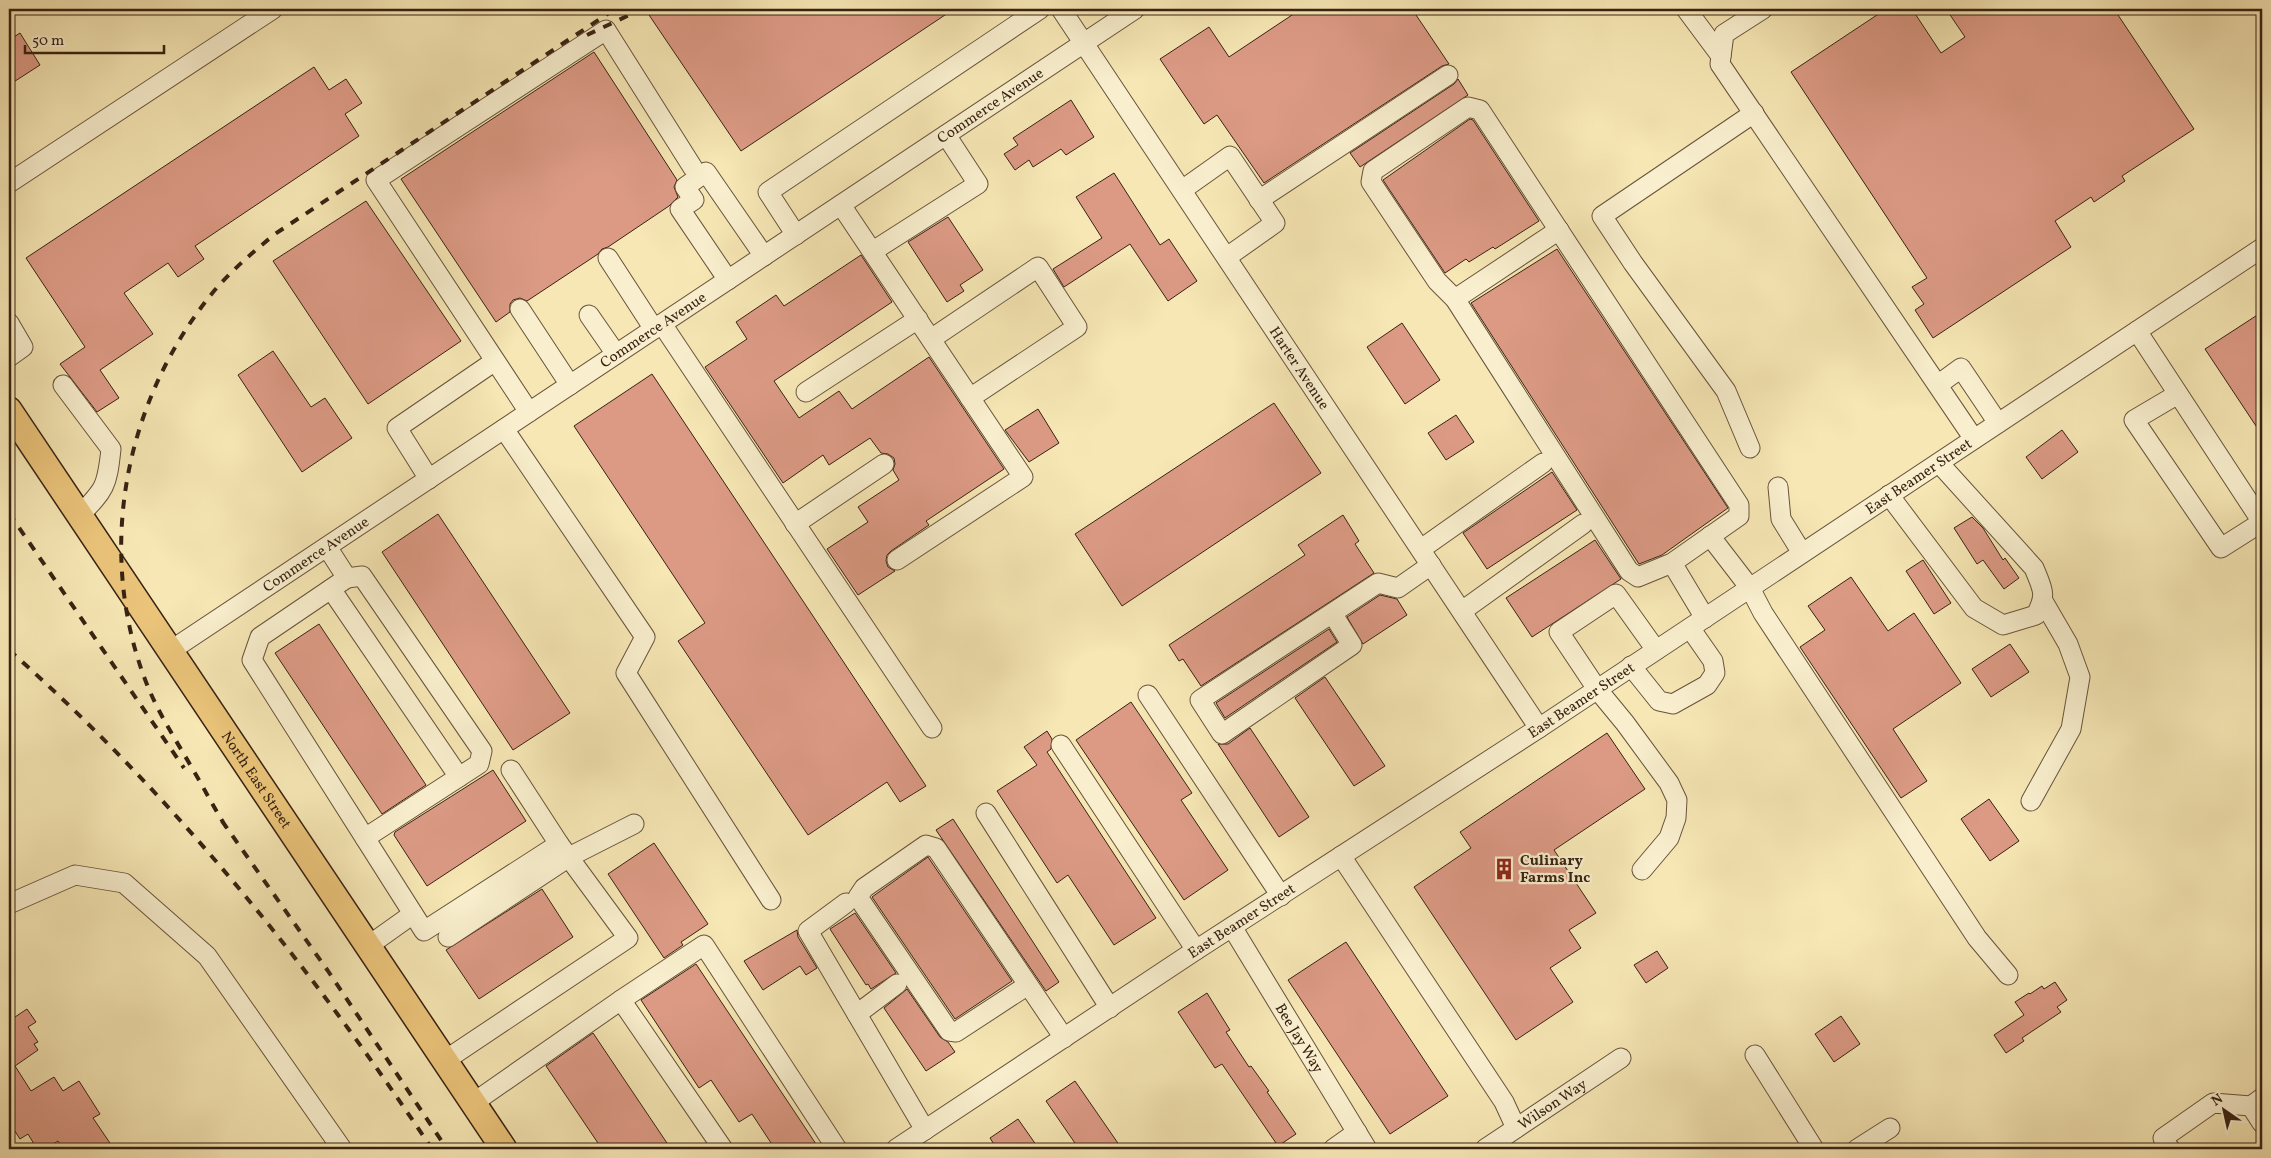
<svg xmlns="http://www.w3.org/2000/svg" width="2271" height="1158" viewBox="0 0 2271 1158" font-family="Vollkorn,serif">
  <style>
    .building { fill: #dc9a85; stroke: #382213 }
    .lines { fill: none; stroke-linecap: round; stroke-linejoin: round }
    .minor-casing { stroke: #68533b; stroke-width: 21 }
    .major-casing { stroke: #382213; stroke-width: 28 }
    .minor { stroke: #f9efce; stroke-width: 19 }
    .major { stroke: #ebc47a; stroke-width: 25 }
    .rail { stroke: #382213; stroke-width: 4; stroke-dasharray: 9 9; stroke-linecap: butt }
    .labels { text-anchor: middle; stroke-width: 4.5; stroke-linejoin: round; paint-order: stroke }
    .street-label { font-size: 15px; fill: #382213; stroke: #f9efce }
    .poi-label { font-size: 15px; font-weight: bold; fill: #382213; stroke: #f9efce; text-anchor: start }
  </style>
  <rect width="100%" height="100%" fill="#f6e7b4"/>
  <filter id="stains"><feTurbulence type="fractalNoise" baseFrequency=".004" numOctaves="4"/><feColorMatrix values="0 0 0 0 .2 0 0 0 0 .09 0 0 0 0 .02 0 0 0 .5 -.17"/></filter>
  <radialGradient id="worn" r=".72"><stop offset=".6" stop-color="#630" stop-opacity="0"/><stop offset="1" stop-color="#630" stop-opacity=".3"/></radialGradient>
  <path class="building" d="M658,9h296l-213,142 -92,-136z
    M1301,9h111l37,55 -7,2 -178,117 -47,-68 -13,9 -44,-65 49,-32 20,30z
    M1886,9h26l29,44 24,-16 -19,-28h168l80,120 -72,47 3,5 -31,21 -3,-5 -36,24 16,26 -138,91 -18,-28 9,-6 -12,-17 15,-9 -136,-206z
    M20,33l20,32 -31,20v-45z
    M594,52l83,128 -3,7 4,10 -9,9 -61,41 -6,2 -4,5 -71,47 -7,-3 -7,2 -3,4v8l-14,10 -95,-143z
    M314,67l15,23 17,-11 16,24 -17,11 14,22 -164,110 9,13 -26,18 -10,-14 -44,30 29,41 -53,36 19,28 -22,14 -37,-48 25,-17 -59,-89z
    M1458,79l10,16 -108,72 -10,-14 104,-69z
    M1071,100l23,37 -28,18 -5,-6 -28,18 -4,-7 -14,10 -11,-16 14,-9 -5,-7z
    M1470,119l3,1 66,101 -44,28 -2,-2 -24,15 -3,-3 -21,14 -62,-93z
    M1114,173l46,72 9,-6 28,42 -29,20 -38,-57 -66,43 -11,-18 49,-31 -26,-41z
    M366,201l95,140 -93,63 -95,-143z
    M948,217l35,53 -23,15 4,6 -17,11 -39,-60z
    M1557,249l171,259 -66,47 -23,9 -168,-261z
    M861,255l31,47 -118,79 25,37 40,-27 13,18 77,-52 75,112 -78,52 3,4 -38,26 -4,4 -1,6 2,6 7,4 -37,24 -31,-46 41,-27 -10,-15 41,-27 -6,-10 2,-6 -1,-6 -6,-4 -7,-1 -11,-15 -41,27 -6,-10 -40,28 -78,-116 42,-28 -11,-17 40,-27 8,11z
    M2262,312v123l-57,-86z
    M1402,323l38,57 -35,24 -38,-57z
    M273,351l38,56 14,-9 27,40 -50,34 -64,-97z
    M652,374l274,412 -26,16 -13,-20 -79,53 -130,-194 27,-18 -131,-197z
    M1274,403l47,70 -199,133 -47,-72z
    M1038,409l21,34 -30,19 -24,-32z
    M1456,415l18,27 -28,18 -18,-27z
    M2062,430l16,22 -36,27 -16,-22z
    M1552,472l25,38 -90,59 -24,-36z
    M438,514l132,199 -57,37 -131,-198z
    M1343,515l16,26 -4,3 19,29 -173,113 -18,-27 -4,2 -10,-16 136,-90 -7,-10z
    M1972,517l11,11 20,32 2,-2 14,20 -15,11 -21,-29 -6,4 -23,-36z
    M1595,540l26,39 -89,58 -26,-39z
    M1923,560l28,43 -17,11 -28,-43z
    M1851,577l37,54 26,-18 47,70 -68,46 34,52 -26,17 -101,-151 25,-17 -17,-24z
    M1380,595l17,4 10,16 -44,29 -16,-27z
    M319,624l107,161 -44,29 -107,-161z
    M1329,629l8,13 -112,76 -9,-15z
    M2010,644l19,28 -38,25 -19,-28z
    M1325,677l60,89 -31,20 -59,-88z
    M1131,702l61,91 -11,7 47,70 -44,30 -108,-160z
    M1250,728l59,89 -30,20 -61,-93h10z
    M1047,731l5,8 -1,10 -4,3 109,166 -42,27 -46,-70 -11,8 -60,-92 40,-26 -13,-18z
    M1607,733l38,56 -91,61 42,63 -27,17 12,18 -31,20 23,34 -57,38 -102,-153 57,-39 -11,-16z
    M493,770l33,51 -99,65 -33,-51 1,-3z
    M1989,799l30,42 -29,20 -29,-42z
    M953,819l106,163 -13,9 -110,-161z
    M654,843l54,81 -27,18 2,3 -19,13 -56,-84z
    M928,857l84,124 -57,38 -83,-122z
    M542,889l31,48 -94,62 -33,-49z
    M855,913l41,60 -25,16 -3,-5 -2,1 -36,-56z
    M797,930l1,7 19,31 -11,7 -6,-9 -37,24 -19,-29z
    M1346,942l102,154 -58,38 -102,-154z
    M1657,951l11,17 -22,15 -12,-18z
    M696,964l120,180 -8,5h-33l-23,-35 -13,8 -28,-42 -12,8 -58,-88z
    M2055,982l12,18 -10,7 4,5 -39,26 2,3 -18,12 -12,-18 30,-20 -9,-13 14,-9 1,1 12,-8 2,3z
    M907,989l33,48 8,5 7,10 -29,19 -42,-63z
    M1207,993l23,37 -4,2 23,35 2,-1 18,25 -2,1 29,42 -18,12 -56,-82 -7,4 -37,-56z
    M27,1009l9,13 -8,5 10,15 -4,2 4,6 -23,16 16,25 23,-14 9,14 16,-10 21,33 -7,4 21,31h-51l-5,-8 -13,8h-8l-9,-15 -8,5 -11,-17v-101z
    M1841,1016l19,28 -26,18 -19,-28z
    M593,1033l78,116h-69l-56,-83z
    M1075,1081l47,68h-43l-33,-48z
    M1018,1119l21,30h-42l-7,-11z"/>
  <g class="lines">
    <g class="minor-casing">
      <g id="minor">
        <path id="s1" d="M1061,9l478,719"/>
        <path d="M1686,9l35,47"/>
        <path d="M1763,9l-39,25 -4,30 254,375"/>
        <path d="M9,183l264,-174"/>
        <path d="M1182,190l48,-34 45,67 -48,34"/>
        <path d="M1259,200l189,-125"/>
        <path d="M841,205l182,272 -126,83"/>
        <path d="M796,235l-28,-43 272,-183"/>
        <path d="M873,251l105,-67 -32,-49"/>
        <path d="M608,258l46,71"/>
        <path d="M728,280l-48,-71 14,-9 -9,-13 21,-15 58,84"/>
        <path d="M1455,299l104,-69"/>
        <path d="M520,309l50,76"/>
        <path d="M589,315l27,39"/>
        <path d="M9,323l14,24 -14,10"/>
        <path d="M662,324l270,404"/>
        <path d="M2137,331l125,191 -41,26 -87,-128 44,-26"/>
        <path d="M931,339l107,-72 39,60 -107,71"/>
        <path d="M1939,384l22,-16 37,55"/>
        <path d="M63,385l48,64c-4,38 -6,40 -32,67"/>
        <path d="M806,392l112,-73"/>
        <path d="M529,412l-153,-232 230,-150 87,138"/>
        <path d="M504,429l141,208 -19,36 145,227"/>
        <path d="M1750,448l-24,-57 -93,-128 -31,-47 152,-103"/>
        <path d="M429,479l-32,-51 98,-67"/>
        <path d="M1778,487l3,32 21,34"/>
        <path d="M1889,495l85,113 29,17 33,-10c11,-21 7,-25 -2,-47l-95,-105"/>
        <path d="M795,524l89,-60"/>
        <path d="M1710,536l40,52 13,25 214,325 31,37"/>
        <path d="M327,547l20,31 -87,59 -8,23 172,271 135,-87 -48,-74"/>
        <path d="M1421,549l122,-86"/>
        <path d="M1672,563l67,-47v-11l-259,-395 -12,-3 -95,64 -2,11 66,99 18,18 174,272 9,6 34,-14 33,55"/>
        <path d="M347,578l15,-2 120,175 -3,13 -20,13"/>
        <path d="M331,589l128,188 -94,61"/>
        <path d="M1462,611l121,-87"/>
        <path d="M1332,613l20,32 -130,89 -22,-34 178,-117 20,5 33,-23"/>
        <path id="s2" d="M170,651l965,-642"/>
        <path d="M1631,666l28,35 14,3 34,-19 8,-12 -2,-12 -23,-33"/>
        <path d="M1148,695l133,201"/>
        <path d="M1061,745l135,205"/>
        <path d="M2031,801l40,-72 9,-52 -12,-33 -25,-43"/>
        <path d="M986,813l124,195"/>
        <path d="M1341,856l163,246 12,26"/>
        <path d="M1642,870l27,-32 7,-20 1,-18 -8,-17 -44,-60 -28,-34 -38,-57 57,-38 40,56"/>
        <path d="M846,903l-38,28 117,199"/>
        <path d="M9,904l66,-29 49,8 83,73 135,193"/>
        <path id="s3" d="M1232,927l135,222"/>
        <path d="M448,937l121,-80 65,-33"/>
        <path d="M368,946l45,-32"/>
        <path d="M1028,985l-72,47 -7,-1 -91,-134 6,-9 62,-43 10,3 128,190"/>
        <path d="M621,1000l83,-55 133,204"/>
        <path d="M857,1014l40,-30"/>
        <path d="M1755,1055l59,94"/>
        <path d="M444,1061l184,-123 -69,-94"/>
        <path d="M473,1103l148,-103 102,149"/>
        <path d="M2251,1106l11,17"/>
        <path id="s4" d="M896,1149l300,-199 343,-222 723,-480"/>
        <path d="M1333,1149l24,-17"/>
        <path id="s5" d="M1485,1149l136,-91"/>
        <path d="M1857,1149l33,-21"/>
        <path d="M2170,1149l-7,-11 50,-35 38,3 11,-8"/>
      </g>
    </g>
    <g class="major-casing">
      <g id="major">
        <path id="s6" d="M9,410l495,739"/>
      </g>
    </g>
    <use href="#minor" class="minor"/>
    <use href="#major" class="major"/>
    <path class="rail" d="M587,35l55,-26
      M9,513l175,255
      M9,650c164,145 302,317 423,499
      M222,821l106,150 119,178
      M226,827c-12,-19 -22,-39 -34,-59 -16,-28 -34,-55 -46,-86 -51,-132 -21,-283 68,-391 18,-21 39,-39 61,-57l340,-225"/>
  </g>
  <defs>
    <g id="building-bare" transform="scale(1.725)"><path d="M-4-6H4V6H1V3H-1V6H-4ZM-2.5-4.3h1.7v1.8h-1.7ZM.8-4.3h1.7v1.8H.8ZM-2.5-1h1.7V.8h-1.7ZM.8-1h1.7V.8H.8Z" fill="#8f2418" stroke="#f9efce" stroke-width="2.5" paint-order="stroke"/></g>
  </defs>
  <g fill-rule="evenodd">
    <use href="#building-bare" x="1504" y="869"/>
  </g>
  <g class="labels">
    <g class="street-label">
      <text dy="5" stroke="none"><textPath href="#s2" startOffset="985">Commerce Avenue</textPath></text>
      <text dy="5" stroke="none"><textPath href="#s2" startOffset="580">Commerce Avenue</textPath></text>
      <text dy="5" stroke="none"><textPath href="#s1" startOffset="431">Harter Avenue</textPath></text>
      <text dy="5" stroke="none"><textPath href="#s4" startOffset="1224">East Beamer Street</textPath></text>
      <text dy="5" stroke="none"><textPath href="#s2" startOffset="175">Commerce Avenue</textPath></text>
      <text dy="5" stroke="none"><textPath href="#s4" startOffset="819">East Beamer Street</textPath></text>
      <text dy="5" stroke="none"><textPath href="#s6" startOffset="445">North East Street</textPath></text>
      <text dy="5" stroke="none"><textPath href="#s4" startOffset="414">East Beamer Street</textPath></text>
      <text dy="5" stroke="none"><textPath href="#s3" startOffset="130">Bee Jay Way</textPath></text>
      <text dy="5" stroke="none"><textPath href="#s5" startOffset="81">Wilson Way</textPath></text>
    </g>
    <g class="poi-label">
      <text x="1520" y="865">Culinary<tspan x="1520" dy="17">Farms Inc</tspan></text>
    </g>
  </g>
  <rect width="2271" height="1158" fill="none" stroke="#f6e7b4" stroke-width="30"/>
  <rect x="10" y="10" width="2251" height="1138" fill="none" stroke="#382213" stroke-width="2.5"/>
  <rect x="15" y="15" width="2241" height="1128" fill="none" stroke="#382213"/>
  <g transform="translate(2224 1110) rotate(326)" stroke="#f9efce" stroke-width="4" paint-order="stroke">
  <path d="M0-4L9 19L0 12L-9 19Z" fill="#382213"/>
  <text y="-8" font-size="14" font-weight="bold" text-anchor="middle" fill="#382213">N</text>
  </g>
  <path d="M25 45v8h139v-8" fill="none" stroke="#382213" stroke-width="2.5"/>
  <text x="32" y="45" font-size="15" fill="#382213" stroke="#f9efce" stroke-width="4" paint-order="stroke">50 m</text>
  <rect width="100%" height="100%" filter="url(#stains)"/>
  <rect width="100%" height="100%" fill="url(#worn)"/>
</svg>
